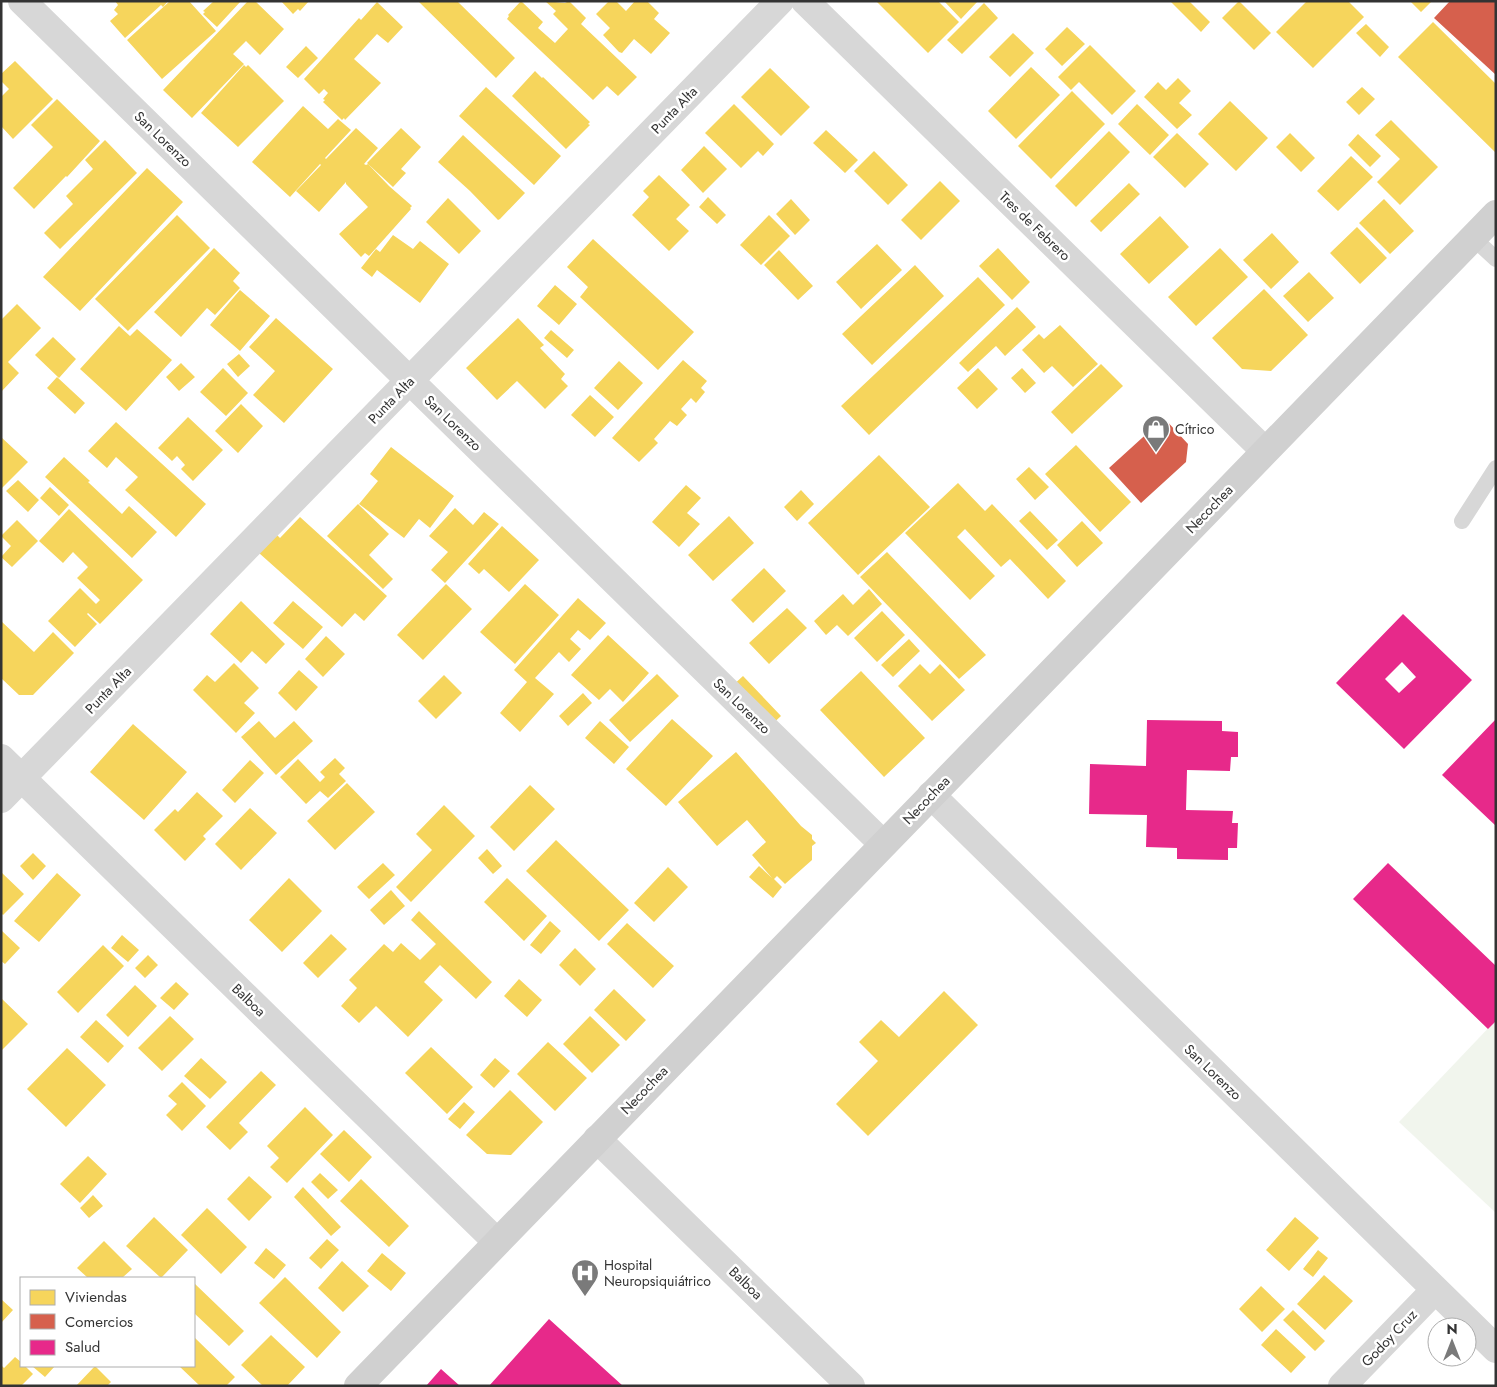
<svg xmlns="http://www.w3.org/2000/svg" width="1497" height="1387" viewBox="0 0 1497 1387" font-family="Jost,sans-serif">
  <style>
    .green { fill: #f1f5ed }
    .homes { fill: #f6d55c }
    .shops { fill: #d6604d }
    .health { fill: #e7298a; fill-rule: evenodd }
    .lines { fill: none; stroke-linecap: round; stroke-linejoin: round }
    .service { stroke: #d7d7d7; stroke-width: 16 }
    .minor { stroke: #d7d7d7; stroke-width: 28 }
    .secondary { stroke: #d0d0d0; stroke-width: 28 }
    .labels { text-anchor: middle; stroke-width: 5; stroke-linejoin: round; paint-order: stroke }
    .street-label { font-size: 14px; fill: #333; stroke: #fff }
    .poi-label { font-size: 14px; fill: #333; stroke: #fff; text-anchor: start }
  </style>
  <rect width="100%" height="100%" fill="#fff"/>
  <path class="green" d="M1496,1020v193l-97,-91z"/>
  <path class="homes" d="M115,1h53l-5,6 -2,-2 -36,33 -15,-17 8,-7 -4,-4 4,-5z
    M170,1h19l27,30 -54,48 -35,-39z
    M214,1h27l-24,26 -14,-13 2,-2 -2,-1z
    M248,1h7l29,28 -24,26 -14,-14 -13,13 11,10 -52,54 -29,-28z
    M281,1h28l-9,10 -2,-2 -5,5z
    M418,1h39l58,57 -19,20z
    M521,1l22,21 -5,6 17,15 13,-14 -15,-15 3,-3 -11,-10 20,2 4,-2 17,17 -5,6 56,53 -19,19 -11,-10 -14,14 -86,-81 2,-3 -1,-1z
    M609,1h7l10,10 9,-10h12l12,12 -5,6 16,14 -19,21 -17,-15 -12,14 -3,-1 -16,-17 7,-7 -14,-14z
    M876,1h62l21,21 -31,31z
    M944,1h34l-17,18z
    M1170,1h19l21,21 -9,10z
    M1239,1l32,32 -17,17 -32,-32z
    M1307,1h41l16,16 -51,51 -37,-36z
    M1410,1h22l-11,11z
    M377,2l26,25 -15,16 -11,-9 -23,25 27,24 -36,37 -1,-2 -2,2 -19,-18 2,-2 -2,-1 5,-6 -4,-4 -5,5 -15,-15 55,-61 2,2z
    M984,3l14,15 -36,36 -15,-14z
    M1433,22l63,62v69l-98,-96z
    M1366,24l23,23 -9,10 -24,-24z
    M1067,27l18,17 -23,22 -17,-17z
    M1013,33l21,20 -24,24 -21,-20z
    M1090,45l46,46 -24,24 -33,-33 -8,8 -13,-13z
    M306,46l12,12 -20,20 -12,-11z
    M15,61l38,38 -40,40 -12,-13v-29l8,-8 -8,-8v-7z
    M244,65l2,2 2,-2 36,36 -46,46 -37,-34z
    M1031,67l29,28 -44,44 -28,-28z
    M770,68l40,39 -29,29 -40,-39z
    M535,71l7,7 1,-1 47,45 -2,2 2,1 -24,24 -54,-53z
    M1178,78l13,13 -12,12 13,12 -15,14 -33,-32 14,-15 8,8z
    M486,87l75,69 -27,29 -75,-69z
    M1362,87l13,12 -16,16 -13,-13z
    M1072,91l33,33 -54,55 -33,-33z
    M57,99l43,42 -33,36 -1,-1 -32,33 -21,-21 40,-41 -22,-22z
    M1230,101l38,37 -32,33 -38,-37z
    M734,104l40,40 -11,12 -5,-5 -17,17 -36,-35z
    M1137,104l32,31 -19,20 -32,-31z
    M303,106l25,23 10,-10 13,11 -26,28 1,1 30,-31 22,20 -14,16 2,1 2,-1 21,22 23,20 -2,2 1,1 -42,47 -4,-3 -4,4 -22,-23 29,-27 -22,-23v-2l-27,30 -23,-21 25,-26 -1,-1 -30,33 -38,-35z
    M1391,120l47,47 -38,38 -23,-23 23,-23 -25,-24z
    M401,128l20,19 -20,22 5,4 -13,14 -26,-24z
    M826,130l32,30 -13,13 -32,-30z
    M1109,131l21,21 -54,55 -21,-21z
    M1177,133l32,31 -24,24 -32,-31z
    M1290,133l25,25 -14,14 -25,-25z
    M1358,134l23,22 -11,11 -22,-22z
    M463,135l62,58 -25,26 -2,1 -28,-29 -32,-29z
    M105,140l32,33 -77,76 -16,-16 29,-29 -7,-8 27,-27 -8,-9z
    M704,146l23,23 -24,24 -22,-23z
    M874,151l34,34 -20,20 -34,-34z
    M1351,156l22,21 -35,34 -21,-20z
    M147,168l36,34 -103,109 -37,-34z
    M659,175l31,30 -14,14 13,12 -20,20 -37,-36 17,-18 -6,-6z
    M940,181l20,20 -39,39 -20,-20z
    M1129,183l11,11 -39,38 -11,-11z
    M708,197l18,18 -9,9 -18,-17z
    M448,198l33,33 -22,23 -33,-32z
    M791,199l19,21 -15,15 -19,-21z
    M1384,199l30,32 -24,23 -31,-31z
    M177,215l33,33 -82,83 -33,-32z
    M769,215l21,21 -29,29 -21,-20z
    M1160,216l29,31 -40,37 -29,-30z
    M1357,227l30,31 -27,26 -30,-31z
    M1272,233l27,29 -28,27 -28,-29z
    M393,235l20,14 7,-8 29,23 -29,39 -43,-33 -5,7 -11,-9 15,-19 4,3z
    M593,239l101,93 -36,38 -78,-73 8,-10 -21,-20z
    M877,244l25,26 -41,39 -25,-27z
    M214,248l26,25 -7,8 7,7 -25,27 -8,-7 -26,29 -27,-25z
    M998,248l32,34 -18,18 -33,-34z
    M1220,248l28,29 -52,49 -28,-29z
    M779,250l34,36 -15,14 -34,-35z
    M915,265l29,31 -72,69 -30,-31z
    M1309,272l25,26 -26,24 -25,-26z
    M978,277l27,28 -136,130 -28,-29z
    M555,285l22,19 -18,21 -22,-19z
    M1264,289l44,46 -37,36 -29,-2 -30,-31z
    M240,290l30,26 -30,35 -30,-26z
    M17,304l24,24 -33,34 11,11 -18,19v-72z
    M1017,307l19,20 -31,29 -9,-10 -28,26 -9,-9z
    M276,318l57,51 -49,54 -31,-28 22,-24 -26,-24z
    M518,318l26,27 -4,3 25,26 -4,5 7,7 -23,23 -28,-28 -20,19 -31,-32z
    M1060,325l38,39 -25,23 -21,-21 -8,7 -22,-23 17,-16 5,5z
    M119,326l11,10 7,-7 35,31 -46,51 -46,-42z
    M551,330l23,20 -7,8 -23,-20z
    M53,337l23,22 -17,19 -24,-23z
    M239,354l11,12 -12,11 -11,-13z
    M683,360l24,21 -6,7 4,4 -9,11 -5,-5 -10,11 6,6 -10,11 -7,-5 -16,18 4,4 -19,19 -27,-24z
    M619,361l24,22 -25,27 -24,-22z
    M181,363l14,14 -16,14 -13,-14z
    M1101,364l22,22 -51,48 -21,-22z
    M223,368l25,25 -22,23 -26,-24z
    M978,368l20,21 -21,20 -20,-21z
    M1022,368l14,15 -11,10 -14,-15z
    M57,377l28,26 -10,11 -28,-26z
    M590,395l24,22 -19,20 -24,-22z
    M241,404l22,22 -25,27 -23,-22z
    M188,417l35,33 -30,31 -12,-12 4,-4 -8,-9 -5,5 -14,-13z
    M116,422l90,82 -30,33 -51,-47 13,-13 -22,-20 -9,11 -19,-17z
    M1,437l27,25 -27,27z
    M1076,445l55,57 -31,30 -55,-58z
    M391,447l63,49 -24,32 -11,-9 -15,19 -45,-34 19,-23 -8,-7z
    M879,455l51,52 -72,68 -50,-52z
    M64,457l26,24 -2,1 34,32 7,-8 28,26 -25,26 -87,-81z
    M1029,467l20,20 -14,13 -19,-21z
    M18,480l21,20 -11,12 -22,-21z
    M958,483l27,28 7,-7 74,77 -18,18 -38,-40 -9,8 -36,-38 -8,8 38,39 -25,24 -65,-67z
    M686,485l15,13 -14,15 13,11 -21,23 -27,-25z
    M50,487l19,18 -10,11 -19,-18z
    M801,490l13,14 -17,17 -13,-14z
    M358,504l31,30 -20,21 24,24 -10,10 -56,-53z
    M455,508l18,17 11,-13 15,12 -54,59 -14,-13 17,-18 -19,-16z
    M69,509l74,71 -43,44 -12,-11 -1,1 10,10 -22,23 -27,-26 32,-33 16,16 4,-4 -23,-22 11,-11 -15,-15 -10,11 -24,-22z
    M1030,511l28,29 -11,10 -28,-29z
    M729,516l25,27 -41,38 -25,-26z
    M300,517l87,79 -23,25 -9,-8 -13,14 -83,-74 17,-19 4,4z
    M17,520l21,21 -26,26 -11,-10 10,-11 -10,-10z
    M1082,521l21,22 -26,24 -20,-22z
    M502,526l37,34 -30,32 -25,-23 -5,5 -11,-10z
    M887,552l99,103 -27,24 -99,-102z
    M764,568l22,23 -33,32 -22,-23z
    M446,584l26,25 -49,51 -26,-25z
    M525,584l34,31 -44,49 -35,-32z
    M869,589l13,15 -34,32 -11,-11 -11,10 -12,-14 29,-27 10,11z
    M578,598l28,25 -16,17 -12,-10 -8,9 11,10 -12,13 -10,-10 -24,26 19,16 -34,38 -20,-19 27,-31 -13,-12z
    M241,601l44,43 -19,20 -14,-13 -11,12 -31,-29z
    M293,601l30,26 -20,22 -30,-26z
    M787,608l20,20 -38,36 -20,-21z
    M882,611l23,24 -28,27 -23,-24z
    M1,621l33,31 19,-20 21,21 -41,42h-14l-18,-17z
    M608,635l41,38 -26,29 -13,-13 -11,11 -28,-25z
    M326,636l19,18 -22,23 -18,-18z
    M909,639l11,12 -27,26 -12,-12z
    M234,663l25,25 -15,15 11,10 -19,20 -43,-43 14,-15 8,7z
    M920,664l10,10 10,-10 25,26 -33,31 -34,-35z
    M299,670l19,17 -22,24 -18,-18z
    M861,671l64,67 -41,39 -64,-67z
    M657,674l22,22 -49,46 -21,-22z
    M444,675l18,18 -26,26 -18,-18z
    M743,676l38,40 -13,12 -38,-40z
    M583,693l9,10 -24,23 -9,-10z
    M672,719l41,37 -47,50 -40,-37z
    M259,721l16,17 19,-17 19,20 -37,34 -35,-38z
    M600,721l29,26 -15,17 -29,-26z
    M133,724l54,48 -43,48 -54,-48z
    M736,752l65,74 11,9v4l4,4 -4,3v14l-27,24 -8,-8 -3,3 8,8 -9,11 -24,-21 10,-11 13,12 -20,-23 14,-13 -19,-22 -30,26 -39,-44z
    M335,758l10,10 -6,6 7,7 -18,17 -8,-7 -14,13 -26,-27 18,-18 22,23 5,-5 -5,-5z
    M250,760l14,13 -29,30 -13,-13z
    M347,783l28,29 -40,38 -28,-29z
    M530,785l25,24 -41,42 -24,-24z
    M197,792l26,24 -20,20 3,3 -21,22 -31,-31 21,-21 3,3z
    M444,805l31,31 -64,66 -15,-15 36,-37 -16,-16z
    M250,808l27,25 -36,37 -26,-26z
    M556,840l73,70 -30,31 -73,-70z
    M487,849l15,17 -9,8 -15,-16z
    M33,853l13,13 -13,14 -13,-14z
    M383,863l12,12 -26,24 -12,-12z
    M668,867l20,20 -34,35 -20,-19z
    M1,872l23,22 -21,21 -2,-2z
    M57,873l24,22 -42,47 -25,-21z
    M289,878l33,33 -40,41 -33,-32z
    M507,878l40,38 -23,25 -40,-39z
    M391,890l14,16 -21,19 -14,-15z
    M419,911l73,71 -16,17 -36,-34 -16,17 19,18 -35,37 -32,-31 -17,17 -18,-17 16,-18 -8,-8 35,-36 9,8 8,-9 19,17 16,-16 -25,-24z
    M550,921l11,10 -20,23 -11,-9z
    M627,923l47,43 -21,22 -46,-44z
    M1,930l19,18 -15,16 -4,-3z
    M331,934l16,15 -29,29 -15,-15z
    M122,935l17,15 -11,12 -17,-14z
    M103,945l21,21 -46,47 -21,-21z
    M575,948l21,21 -16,17 -21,-21z
    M148,955l10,10 -13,13 -10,-10z
    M519,979l23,21 -15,17 -23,-21z
    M176,982l13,12 -15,16 -14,-12z
    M135,985l22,21 -29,31 -22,-22z
    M614,989l32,31 -20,21 -32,-31z
    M944,991l34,34 -110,111 -32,-32 42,-43 -19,-19 22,-22 18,17z
    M1,998l27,26 -27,27z
    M170,1016l24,23 -32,32 -24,-23z
    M590,1016l30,29 -28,28 -29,-29z
    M96,1020l28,26 -16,17 -28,-26z
    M548,1042l39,36 -32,33 -38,-37z
    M431,1047l42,40 -26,27 -42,-41z
    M67,1048l39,37 -40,42 -39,-38z
    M201,1058l26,24 -17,17 -26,-23z
    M495,1058l15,13 -16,17 -14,-13z
    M261,1071l15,14 -37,38 9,9 -18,18 -24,-23z
    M182,1082l24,24 -24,25 -16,-16 11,-11 -9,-8z
    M510,1090l33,32 -32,33 -24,-1 -21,-19z
    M464,1102l11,10 -15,17 -12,-10z
    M305,1107l28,28 -46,48 -17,-16 9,-9 -12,-12z
    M344,1130l28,27 -23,25 -29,-28z
    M88,1156l19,18 -27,29 -20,-19z
    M320,1173l18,17 -10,9 -17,-17z
    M249,1176l23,21 -23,24 -22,-22z
    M361,1179l48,47 -20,21 -49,-46z
    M303,1187l38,40 -10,9 -37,-39z
    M93,1195l10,11 -14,12 -9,-10z
    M207,1208l40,39 -26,27 -40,-39z
    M154,1217l34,33 -27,28 -35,-32z
    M1295,1217l24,21 -30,33 -23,-21z
    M327,1239l12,11 -18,19 -12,-11z
    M104,1241l28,28 -10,9h-34l-11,-10z
    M266,1248l20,17 -12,14 -20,-16z
    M1318,1250l10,8 -15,19 -10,-8z
    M382,1253l24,20 -15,18 -24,-20z
    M342,1261l27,25 -26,26 -25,-24z
    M1324,1275l29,26 -28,29 -28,-26z
    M285,1277l56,55 -24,26 -58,-55z
    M194,1283l50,48 -15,15 -35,-33z
    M1261,1286l24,23 -23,23 -23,-23z
    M1,1299l12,11 -12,13z
    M1293,1310l32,31 -10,10 -32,-31z
    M1276,1329l30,28 -15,16 -30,-28z
    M271,1335l34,32 -18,19h-24l-22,-21z
    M194,1337l41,40 -9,9h-26l-21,-20h15z
    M15,1357l6,5v4h4l8,8 -12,12h-20v-21l3,3z
    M32,1366h23l-10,11z
    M95,1366l16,16 -4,4h-31z"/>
  <path class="shops" d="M1450,1h46v74l-62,-57z
    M1164,418l24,26 -2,18 -45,41 -32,-35z"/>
  <path class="health" d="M1403,614l69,66 -68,69 -68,-66zM1402,662l14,15 -17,16 -14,-14z
    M1496,719v107l-54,-51z
    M1147,720l75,1v10l16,1v25h-7l-1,14 -43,-1 -1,40 47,1 -1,12h6l-1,25h-9v12l-51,-1v-11l-31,-1 1,-32 -58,-1 1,-50 56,2z
    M1388,863l108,103v55l-8,8 -135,-130z
    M549,1319l74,67h-134z
    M441,1369l19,17h-34z"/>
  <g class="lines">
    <path class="service" d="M1472,237l24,22
      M1462,521l34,-53"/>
    <path class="minor" d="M22,1l861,843
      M805,1l460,450
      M1,758l496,484
      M931,795l565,554
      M1,799l779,-798
      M597,1139l254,247
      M1342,1386l93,-96"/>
    <path class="secondary" d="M358,1386l1138,-1172"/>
  </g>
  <defs>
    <g id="shop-pin" transform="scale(1.4375)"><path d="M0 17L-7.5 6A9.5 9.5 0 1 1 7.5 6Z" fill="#7a7a7a" stroke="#fff"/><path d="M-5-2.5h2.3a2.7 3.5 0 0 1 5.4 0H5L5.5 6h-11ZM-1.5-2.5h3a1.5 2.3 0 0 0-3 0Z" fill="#fff"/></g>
    <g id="hospital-pin" transform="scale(1.4375)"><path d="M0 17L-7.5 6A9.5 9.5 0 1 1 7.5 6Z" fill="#7a7a7a" stroke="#fff"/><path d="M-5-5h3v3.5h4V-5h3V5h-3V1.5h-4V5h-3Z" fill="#fff"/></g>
  </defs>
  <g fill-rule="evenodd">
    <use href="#shop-pin" x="1156" y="429"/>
    <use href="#hospital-pin" x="585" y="1273"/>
  </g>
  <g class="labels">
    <g class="street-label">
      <text transform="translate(674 110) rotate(-46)" y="5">Punta Alta</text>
      <text transform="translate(163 139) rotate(44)" y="5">San Lorenzo</text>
      <text transform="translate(1035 226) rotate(44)" y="5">Tres de Febrero</text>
      <text transform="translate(391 400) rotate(-46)" y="5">Punta Alta</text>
      <text transform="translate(453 423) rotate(44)" y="5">San Lorenzo</text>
      <text transform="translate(1209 509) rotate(-46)" y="5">Necochea</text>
      <text transform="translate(108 690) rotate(-46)" y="5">Punta Alta</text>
      <text transform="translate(742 706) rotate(44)" y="5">San Lorenzo</text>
      <text transform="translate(926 800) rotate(-46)" y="5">Necochea</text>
      <text transform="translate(249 1000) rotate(44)" y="5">Balboa</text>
      <text transform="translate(1213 1072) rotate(44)" y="5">San Lorenzo</text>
      <text transform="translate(644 1090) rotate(-46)" y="5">Necochea</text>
      <text transform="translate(746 1283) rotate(44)" y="5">Balboa</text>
      <text transform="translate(1389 1338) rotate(-46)" y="5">Godoy Cruz</text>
    </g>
    <g class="poi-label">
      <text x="1175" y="434">Cítrico</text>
      <text x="604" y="1270">Hospital<tspan x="604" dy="16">Neuropsiquiátrico</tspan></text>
    </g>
  </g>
  <rect width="1497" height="1387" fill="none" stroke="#333333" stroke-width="5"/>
  <rect x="20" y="1277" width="175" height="90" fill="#ffffff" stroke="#adadad"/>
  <rect x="30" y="1290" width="25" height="15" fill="#f6d55c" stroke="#adadad"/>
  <text x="65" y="1302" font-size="15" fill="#333333">Viviendas</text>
  <rect x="30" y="1314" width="25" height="15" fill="#d6604d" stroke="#adadad"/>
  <text x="65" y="1327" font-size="15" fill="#333333">Comercios</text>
  <rect x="30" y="1340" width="25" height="15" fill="#e7298a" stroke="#adadad"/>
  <text x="65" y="1352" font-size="15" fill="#333333">Salud</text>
  <g transform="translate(1452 1342)"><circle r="24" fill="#ffffff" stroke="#adadad"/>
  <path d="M0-4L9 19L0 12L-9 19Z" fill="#7a7a7a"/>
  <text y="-8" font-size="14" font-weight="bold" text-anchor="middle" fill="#333333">N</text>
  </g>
</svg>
